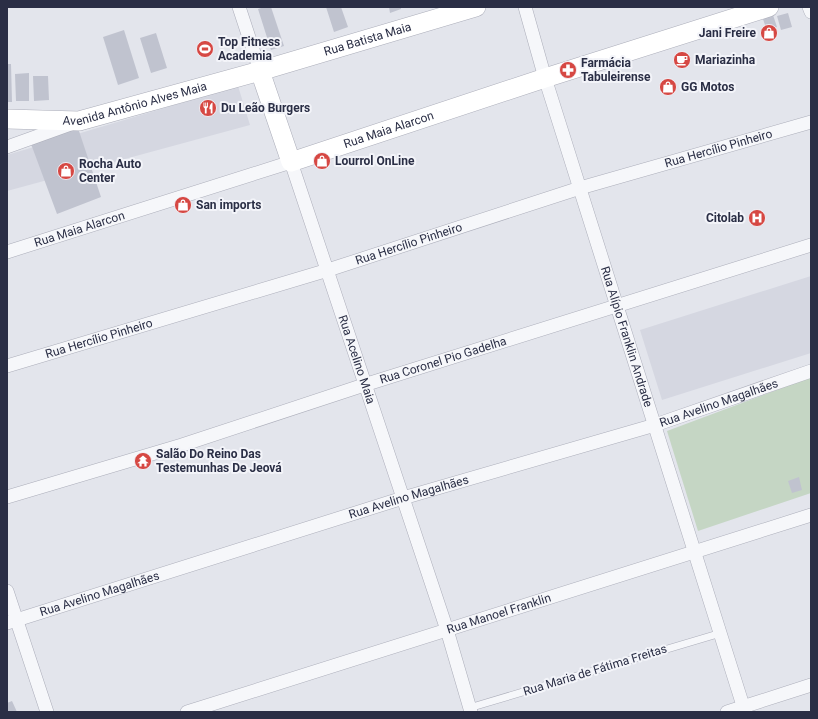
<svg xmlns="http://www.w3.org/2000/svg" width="818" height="719" viewBox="0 0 818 719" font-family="Roboto,sans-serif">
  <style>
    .built { fill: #d5d7e1 }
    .green { fill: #c5d6c4 }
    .building { fill: #c0c3cf }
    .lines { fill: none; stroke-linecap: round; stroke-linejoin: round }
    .service-casing { stroke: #acaeba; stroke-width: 8 }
    .minor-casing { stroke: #acaeba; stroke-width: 14 }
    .secondary-casing { stroke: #acaeba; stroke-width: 20 }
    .service { stroke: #f6f7fa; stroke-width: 7 }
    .minor { stroke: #f6f7fa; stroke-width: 13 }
    .secondary { stroke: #fff; stroke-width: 19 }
    .labels { text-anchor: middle; stroke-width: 4; stroke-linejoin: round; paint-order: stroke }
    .poi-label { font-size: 12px; font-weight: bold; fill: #2a2e45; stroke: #f3f4f9; text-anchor: start }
    .street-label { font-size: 12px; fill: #2a2e45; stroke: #f3f4f9 }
  </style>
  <rect width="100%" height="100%" fill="#e3e5ec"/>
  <path class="built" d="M238,86l12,39 -243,66v-36z
    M811,276v77l-149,47 -22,-70z"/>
  <path class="green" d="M811,377v116l-113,38 -31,-100z"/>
  <path class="building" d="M264,7h7l13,39 -13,4 -13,-41z
    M326,7h15l7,20 -14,5z
    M389,7h12v2l-11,4z
    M788,13l4,14 -11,3 -4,-14z
    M773,15l4,12 -10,4 -4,-12z
    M124,30l15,48 -21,7 -15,-48z
    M156,33l11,35 -16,5 -11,-35z
    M7,64h4l1,38h-5z
    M29,73v28h-13l-1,-27z
    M33,76h15l1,24 -15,1z
    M78,128l23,69 -44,17 -26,-70z
    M799,477l3,13 -10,3 -4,-12z
    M12,701l5,11h-10v-9z"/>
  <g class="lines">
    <g class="service-casing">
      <path id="service" d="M469,708l252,-75"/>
    </g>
    <g class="minor-casing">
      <g id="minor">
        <path d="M239,7l21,64"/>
        <path id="s1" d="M525,7l20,71 200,634"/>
        <path d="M809,7l2,5"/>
        <path d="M7,147l64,-23"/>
        <path id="s2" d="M7,252l284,-90 156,468 24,82"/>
        <path id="s3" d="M7,366l321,-96 252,-82 231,-66"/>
        <path id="s4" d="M7,497l175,-52 182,-60 447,-140"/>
        <path d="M7,591l40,121"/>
        <path id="s5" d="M7,623l396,-125 252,-73 156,-54"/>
        <path id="s6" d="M187,712l624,-197"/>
        <path d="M727,712l84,-27"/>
      </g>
    </g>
    <g class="secondary-casing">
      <g id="secondary">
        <path id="s7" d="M260,71l31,91 254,-84 224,-71"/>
        <path id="s8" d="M7,119l72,2 181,-50 216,-64"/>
      </g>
    </g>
    <use href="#service" class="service"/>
    <use href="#minor" class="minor"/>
    <use href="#secondary" class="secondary"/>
  </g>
  <defs>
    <g id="shop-disc" transform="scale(0.9)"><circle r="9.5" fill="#d64843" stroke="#f3f4f9"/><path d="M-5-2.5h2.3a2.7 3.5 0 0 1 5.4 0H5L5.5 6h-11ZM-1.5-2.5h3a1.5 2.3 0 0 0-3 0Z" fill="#fff"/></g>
    <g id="stadium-disc" transform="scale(0.9)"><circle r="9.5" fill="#d64843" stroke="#f3f4f9"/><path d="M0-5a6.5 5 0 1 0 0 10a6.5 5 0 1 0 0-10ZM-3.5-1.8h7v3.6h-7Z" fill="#fff"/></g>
    <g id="cafe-disc" transform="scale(0.9)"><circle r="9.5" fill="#d64843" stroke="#f3f4f9"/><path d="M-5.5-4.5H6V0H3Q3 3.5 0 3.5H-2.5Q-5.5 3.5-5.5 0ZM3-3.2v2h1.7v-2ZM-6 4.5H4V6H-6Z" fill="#fff"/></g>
    <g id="pharmacy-disc" transform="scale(0.9)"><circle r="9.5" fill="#d64843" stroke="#f3f4f9"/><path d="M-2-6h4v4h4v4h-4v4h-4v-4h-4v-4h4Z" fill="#fff"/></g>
    <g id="restaurant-disc" transform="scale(0.9)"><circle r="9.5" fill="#d64843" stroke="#f3f4f9"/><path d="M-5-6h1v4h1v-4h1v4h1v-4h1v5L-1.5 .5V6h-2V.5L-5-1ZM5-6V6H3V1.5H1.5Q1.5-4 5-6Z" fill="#fff"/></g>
    <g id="hospital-disc" transform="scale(0.9)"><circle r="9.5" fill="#d64843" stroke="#f3f4f9"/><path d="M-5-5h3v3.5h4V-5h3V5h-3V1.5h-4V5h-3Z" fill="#fff"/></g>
    <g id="temple-disc" transform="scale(0.9)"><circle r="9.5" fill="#d64843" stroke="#f3f4f9"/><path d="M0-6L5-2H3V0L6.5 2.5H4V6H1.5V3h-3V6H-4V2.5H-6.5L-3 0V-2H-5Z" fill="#fff"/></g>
  </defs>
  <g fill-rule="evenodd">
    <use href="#shop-disc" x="769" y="33"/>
    <use href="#stadium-disc" x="205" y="49"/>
    <use href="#cafe-disc" x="682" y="60"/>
    <use href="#pharmacy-disc" x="568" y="70"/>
    <use href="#shop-disc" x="668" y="87"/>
    <use href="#restaurant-disc" x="208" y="108"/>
    <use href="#shop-disc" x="322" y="161"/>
    <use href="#shop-disc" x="66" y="171"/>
    <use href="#shop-disc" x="183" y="205"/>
    <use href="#hospital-disc" x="757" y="218"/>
    <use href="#temple-disc" x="143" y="461"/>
  </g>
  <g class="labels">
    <g class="poi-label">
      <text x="756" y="37" text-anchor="end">Jani Freire</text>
      <text x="218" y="46">Top Fitness<tspan x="218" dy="14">Academia</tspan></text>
      <text x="695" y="64">Mariazinha</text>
      <text x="581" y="67">Farmácia<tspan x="581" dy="14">Tabuleirense</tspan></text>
      <text x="681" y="91">GG Motos</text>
      <text x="221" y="112">Du Leão Burgers</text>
      <text x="335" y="165">Lourrol OnLine</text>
      <text x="79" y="168">Rocha Auto<tspan x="79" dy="14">Center</tspan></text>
      <text x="196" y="209">San imports</text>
      <text x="744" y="222" text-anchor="end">Citolab</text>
      <text x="156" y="458">Salão Do Reino Das<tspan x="156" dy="14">Testemunhas De Jeová</tspan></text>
    </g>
    <g class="street-label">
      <text dy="4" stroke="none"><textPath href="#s8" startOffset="372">Rua Batista Maia</textPath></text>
      <text dy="4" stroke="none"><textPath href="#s8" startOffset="130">Avenida Antônio Alves Maia</textPath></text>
      <text dy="4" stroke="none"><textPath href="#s7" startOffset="199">Rua Maia Alarcon</textPath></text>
      <text dy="4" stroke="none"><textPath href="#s3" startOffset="744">Rua Hercílio Pinheiro</textPath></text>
      <text dy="4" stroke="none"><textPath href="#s2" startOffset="76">Rua Maia Alarcon</textPath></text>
      <text dy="4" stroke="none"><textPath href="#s3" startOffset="420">Rua Hercílio Pinheiro</textPath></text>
      <text dy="4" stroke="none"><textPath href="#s1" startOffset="345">Rua Alípio Franklin Andrade</textPath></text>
      <text dy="4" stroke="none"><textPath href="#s3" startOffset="96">Rua Hercílio Pinheiro</textPath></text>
      <text dy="4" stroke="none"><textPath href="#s2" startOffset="506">Rua Acelino Maia</textPath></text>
      <text dy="4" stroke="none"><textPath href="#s4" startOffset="457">Rua Coronel Pio Gadelha</textPath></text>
      <text dy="4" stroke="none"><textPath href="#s5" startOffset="745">Rua Avelino Magalhães</textPath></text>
      <text dy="4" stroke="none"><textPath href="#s5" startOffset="421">Rua Avelino Magalhães</textPath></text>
      <text dy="4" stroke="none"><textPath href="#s5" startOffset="97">Rua Avelino Magalhães</textPath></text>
      <text dy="4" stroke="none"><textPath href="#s6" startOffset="327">Rua Manoel Franklin</textPath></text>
      <text transform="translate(595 670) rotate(-17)" y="4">Rua Maria de Fátima Freitas</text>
    </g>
  </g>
  <rect width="818" height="719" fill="none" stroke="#2a2e45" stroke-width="16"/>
</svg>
